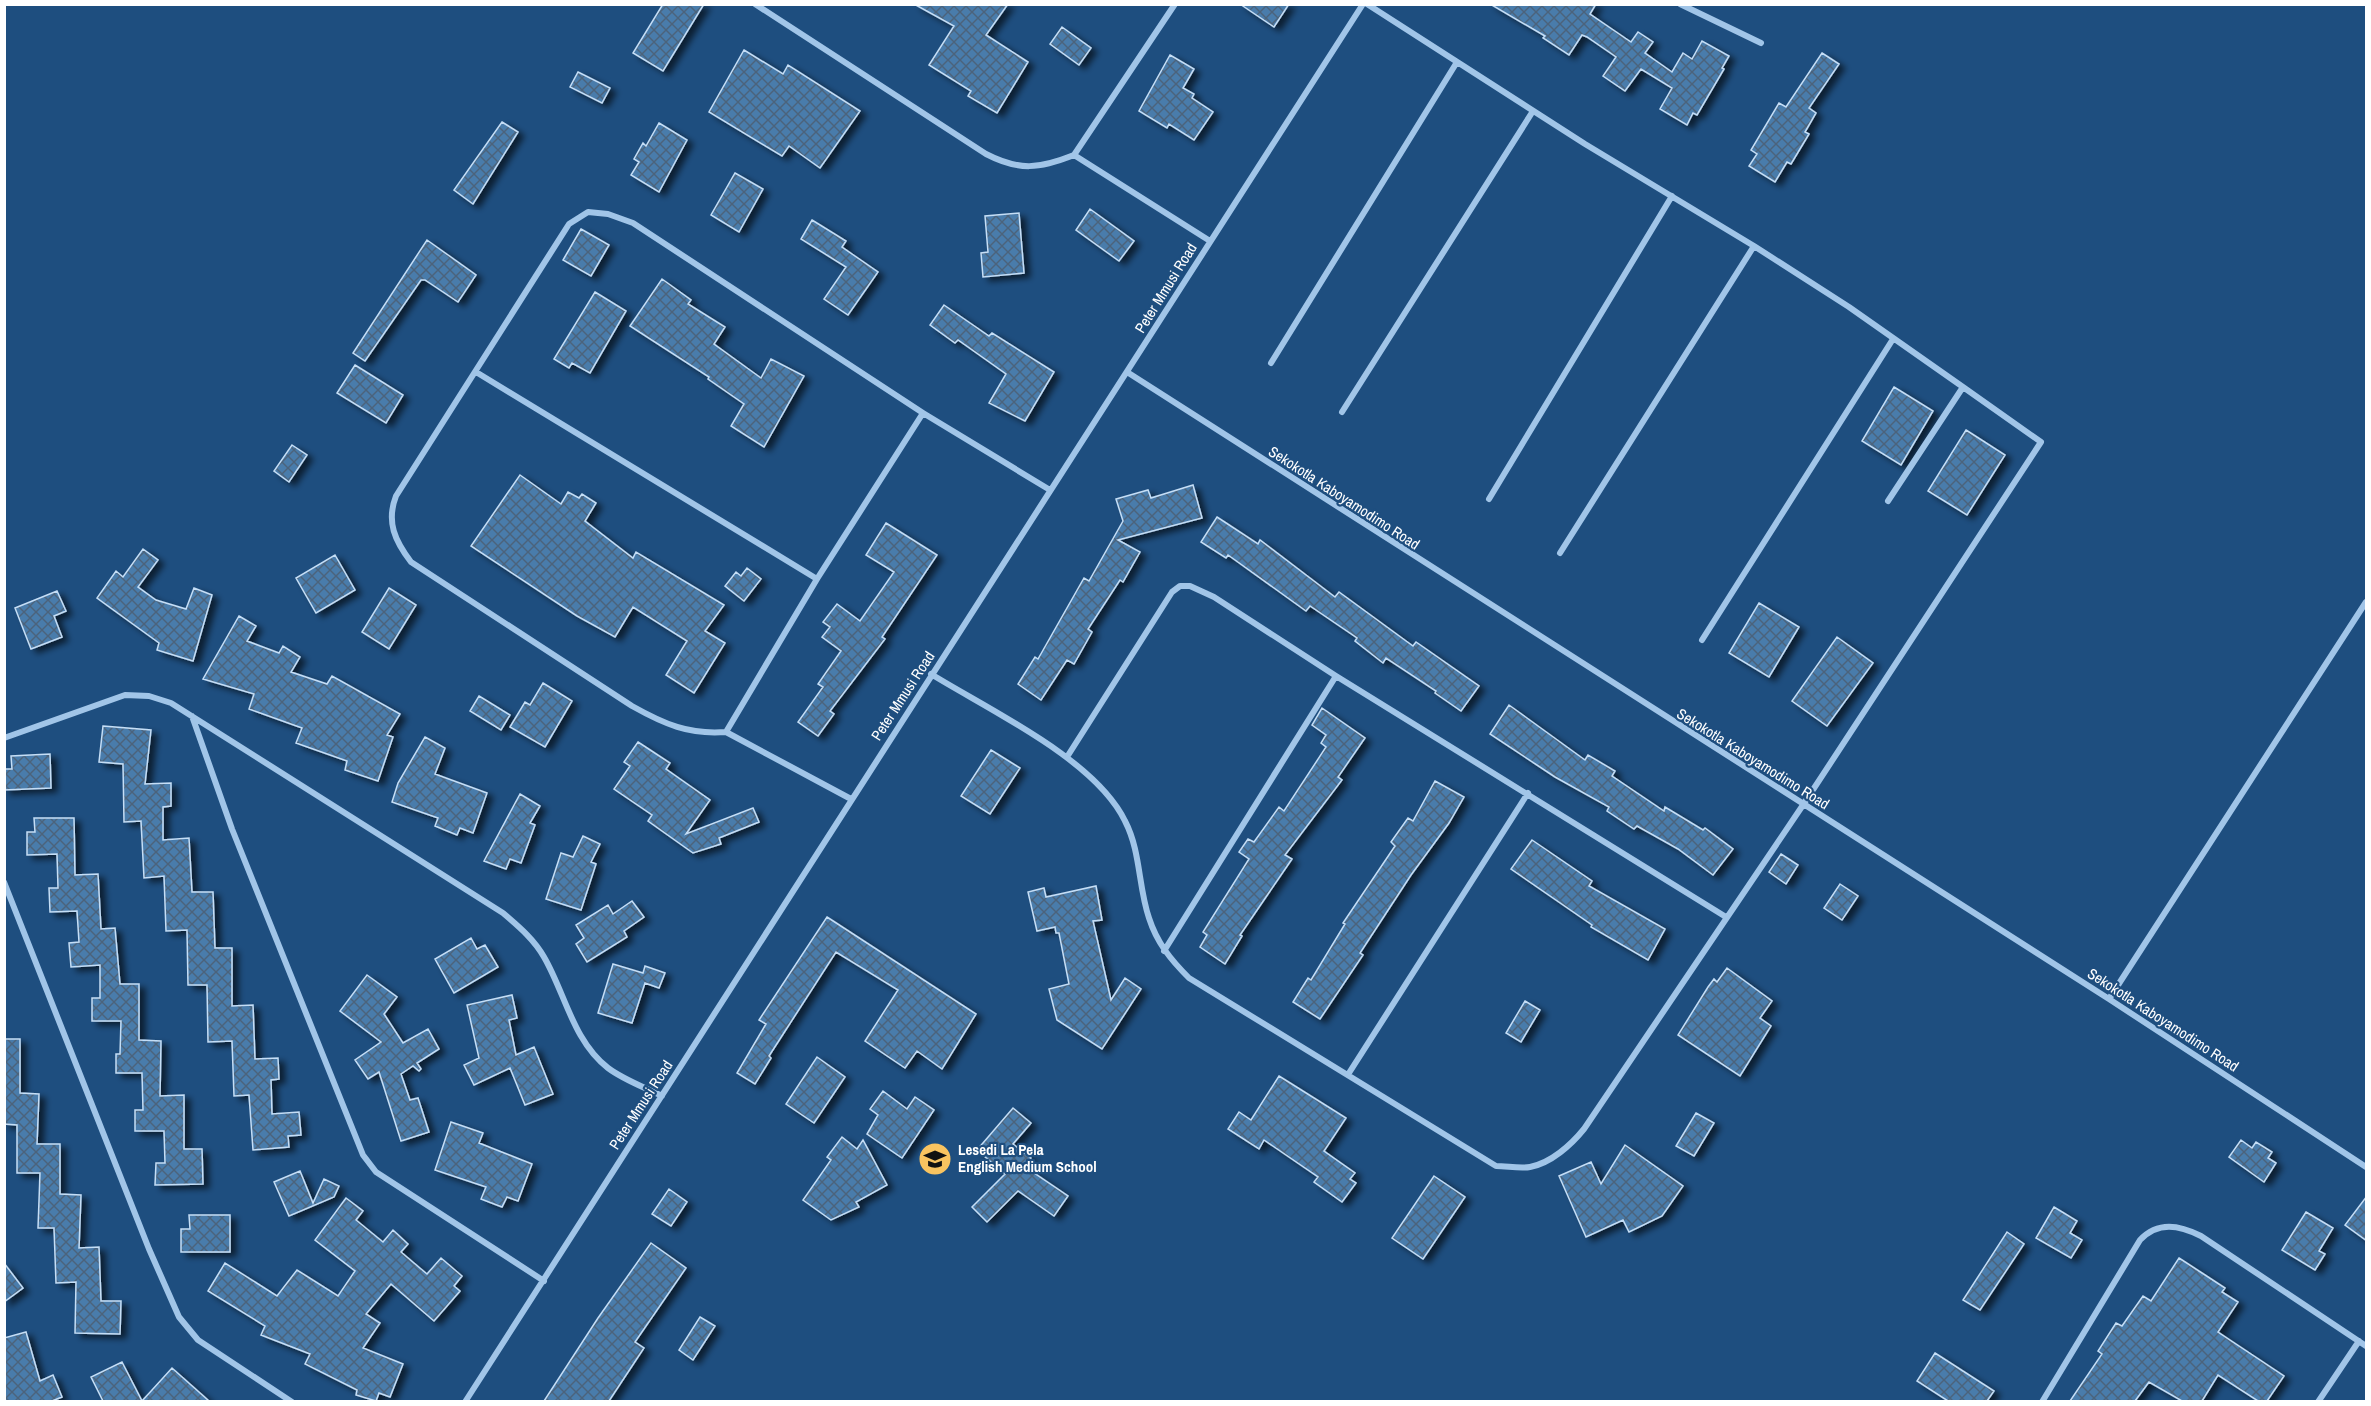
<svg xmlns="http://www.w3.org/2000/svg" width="2371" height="1406" viewBox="0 0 2371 1406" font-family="'Archivo Narrow',sans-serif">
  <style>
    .building { fill: url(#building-cross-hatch); stroke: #c5def6; stroke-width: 1.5; filter: url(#shadow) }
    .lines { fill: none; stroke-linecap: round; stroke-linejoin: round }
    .street { stroke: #a1c5e8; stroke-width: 6 }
    .labels { text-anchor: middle; stroke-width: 4.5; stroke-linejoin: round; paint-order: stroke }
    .street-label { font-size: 15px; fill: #fff; stroke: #1e4e7f }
    .poi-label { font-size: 15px; font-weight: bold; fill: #fff; stroke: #1e4e7f; text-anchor: start }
  </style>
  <defs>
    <pattern id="building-cross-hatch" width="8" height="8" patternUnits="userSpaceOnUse" patternTransform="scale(1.5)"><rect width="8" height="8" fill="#4a7bab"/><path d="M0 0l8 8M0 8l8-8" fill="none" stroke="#4b647c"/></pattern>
    <filter id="shadow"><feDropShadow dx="6" dy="4" stdDeviation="3" flood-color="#0009"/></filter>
  </defs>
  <rect width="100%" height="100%" fill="#1e4e7f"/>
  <path class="building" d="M663,4h41l-41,67 -30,-18z
    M914,4h94l-22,31 42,27 -31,51 -29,-17 3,-5 -42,-26 25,-39z
    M1240,4h49l-15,23z
    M1490,4h106l-6,10 41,28 7,-10 15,10 -8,11 27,19 11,-19 9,6 10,-18 27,15 -7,12 2,1 -27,46 -4,-2 -6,12 -27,-16 12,-21 -31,-19 -16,22 -22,-15 13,-19 -29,-20 -5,-2 -13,20 -26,-17 2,-2z
    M1062,27l29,21 -12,17 -29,-21z
    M744,50l39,24 5,-9 72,46 -40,57 -31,-22 -7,10 -73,-44z
    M1822,53l17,11 -30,44 7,5 -11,19 4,2 -18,30 -4,-2 -12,20 -26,-16 8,-12 -6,-4 28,-47 7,4z
    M1170,55l24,14 -11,19 11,6 -2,4 21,14 -19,28 -25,-16 -2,4 -28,-17z
    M578,72l32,16 -8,15 -32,-16z
    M502,122l16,10 -45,72 -19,-14z
    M659,123l28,17 -28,52 -28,-17 8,-13 -5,-3 9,-16 3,3z
    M735,173l28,16 -24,43 -28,-17z
    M1090,209l44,32 -15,20 -43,-31z
    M1019,213l5,60 -41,4 -2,-24 7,-1 -3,-36z
    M812,220l34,21 -4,6 36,25 -30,43 -24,-16 22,-32 -45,-28z
    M581,229l28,16 -18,31 -28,-16z
    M427,240l49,35 -18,27 -33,-22h-4l-56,81 -12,-8z
    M662,279l29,21 -3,4 37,23 -11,17 47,34 10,-19 33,17 -40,71 -33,-21 13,-22 -36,-25 1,-2 -79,-51z
    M595,292l31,19 -36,62 -18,-10 -3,5 -15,-9z
    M944,305l45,31 3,-3 62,39 -29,49 -36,-18 17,-29 -48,-34 -3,3 -25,-18z
    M355,365l48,30 -17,28 -49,-30z
    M1894,387l39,24 -32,54 -39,-24z
    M1966,430l39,25 -38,60 -39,-24z
    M292,445l15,10 -18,27 -15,-11z
    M520,475l41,29 7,-12 11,6 3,-4 14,9 -11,18 48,37 3,-6 88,53 -19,26 20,12 -31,50 -28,-18 21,-34 -54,-34 -18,30 -38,-21 -106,-70z
    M1193,485l9,33 -84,22 22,12 -17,30 -3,-2 -32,49 4,3 -18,32 -7,-4 -26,40 -23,-16 17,-27 3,2 46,-81 5,3 34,-60 -7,-22 32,-9 3,8z
    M1217,517l41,27 2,-4 75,57 4,-5 74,54 3,-4 63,44 -18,25 -26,-18 1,-2 -50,-33 -3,5 -28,-22 2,-3 -47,-32 -4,5 -78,-56 -2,3 -25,-16z
    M886,523l51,32 -55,82 3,2 -55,72 4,3 -16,22 -20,-14 25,-35 -5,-3 23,-33 -19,-14 8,-10 -7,-5 14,-18 23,17 34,-49 -28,-17z
    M143,549l15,11 -20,27 18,13 30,9 8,-21 18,7 -19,66 -36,-11 2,-7 -62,-45 19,-27 7,6z
    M335,555l20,35 -39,23 -20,-35z
    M747,568l14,11 -17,22 -19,-15 11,-14 5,4z
    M389,588l27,17 -27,44 -27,-17z
    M57,591l9,20 -12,5 8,21 -31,12 -16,-41z
    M1759,603l40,24 -30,50 -40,-24z
    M239,616l17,10 -9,15 32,12 4,-7 17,11 -9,15 36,12 5,-8 68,38 -13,21 6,2 -15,44 -33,-11 2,-9 -51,-18 6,-15 -53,-19 5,-15 -51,-15z
    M1837,637l36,26 -46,63 -35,-25z
    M543,683l29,18 -27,46 -35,-20 15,-25 5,3z
    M479,696l31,19 -9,15 -31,-19z
    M1509,705l76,55 3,-5 27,16 -3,5 52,35 1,-4 38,23 2,-2 28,21 -20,26 -35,-26 -41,-23 -3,3 -27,-18 2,-4 -54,-30 -65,-43z
    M1322,708l43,30 -27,39 4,3 -57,75 7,4 -52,76 2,1 -17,28 -25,-17 7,-12 -4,-3 46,-73 -10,-7 9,-13 6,3 25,-35 5,4 42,-64 -5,-4 5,-8 -14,-10z
    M103,726l48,4 -6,54 26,-1v23l-8,1v33l26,-2 3,54h21l2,56h17v58l21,-1 2,54 23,-1 1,21 -8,1 1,34 27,-2 2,23 -13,1 1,11 -36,3 -4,-55 -15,1 -2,-55 -24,1 -1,-57h-19l-1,-55 -21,1 -2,-55 -20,2 -3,-57 -17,1 -1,-58 -24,-2z
    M425,737l20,11 -10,26 52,19 -14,40 -13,-5 -3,7 -22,-9 3,-8 -46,-16 6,-19z
    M638,742l32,21 -4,6 44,31 -24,34 67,-26 6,14 -40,16 2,6 -28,9 -45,-32 4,-6 -38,-26 16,-23 -6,-4z
    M991,750l29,18 -30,46 -29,-18z
    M50,754l1,34 -47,2v-21h8l-1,-13z
    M1435,781l29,16 -15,26 -38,52 -51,78 3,2 -43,64 -27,-17 15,-24 3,2 34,-56 -2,-1 52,-77 -4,-4 17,-24 5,3z
    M520,794l20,12 -10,17 5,2 -14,38 -11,-4 -4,10 -22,-8z
    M34,818h40l1,57 23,-1 3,55 14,-1 5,56h19v56l22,1 -1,55 24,-1v54h18l1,35 -48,1 1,-22h9l-1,-32h-29v-21h8l-1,-37h-26v-19h4l1,-33h-29v-23h8v-33l-29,2 -2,-24 10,-1 -2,-31 -27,1 -1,-24h9l-1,-34 -30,1v-23h8z
    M583,836l17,8 -9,18 5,2 -15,46 -35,-11 15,-46 12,4z
    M1532,840l60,41 -3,5 76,43 -17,31 -57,-33 1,-2 -81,-56z
    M1781,854l17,11 -12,19 -17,-12z
    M1840,884l18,12 -16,24 -18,-12z
    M1096,886l6,34 -9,1 18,79 14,-22 16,11 -39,60 -45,-29 -8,-31 20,-5 -10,-51h-3l-1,-6 -18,4 -9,-39 16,-4 2,9z
    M632,901l12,16 -20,14 3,6 -40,25 -11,-18 8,-6 -8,-13 32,-20 5,9z
    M827,917l149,97 -34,55 -25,-18 -12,17 -40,-27 33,-51 -62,-38 -67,104 2,2 -16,26 -18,-11 29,-49 -7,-4z
    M471,938l6,11 8,-4 13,22 -44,26 -19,-34z
    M613,964l30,9 2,-7 20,7 -6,15 -14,-5 -13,40 -34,-10z
    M1727,968l45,33 -12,17 11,8 -31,50 -62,-41 30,-48 6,-8 3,3z
    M367,975l30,22 -13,17 19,29 25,-14 11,20 -22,14 4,6 -2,2 -6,-5 -12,8 9,26 8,-2 11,34 -28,9 -22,-69 -11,7 -13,-19 26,-18 -41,-31z
    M512,995l5,23 -8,2 7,35 18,-8 19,47 -28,11 -15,-37 -36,17 -10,-20 15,-7 -12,-53z
    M1525,1001l15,9 -19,32 -15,-9z
    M4,1039h16v54l19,1 -2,50h23v50l21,1 -2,53 20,-1 2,54h20l-1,33 -45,-1 1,-51 -20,1 -2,-55h-16l2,-55h-23v-48l-13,-1z
    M817,1057l28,20 -31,46 -28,-19z
    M1279,1076l67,42 -22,33 31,22 -5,6 6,4 -14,19 -28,-20 4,-5 -54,-37 -5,9 -31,-20 11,-17 12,8z
    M883,1091l24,18 8,-12 19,13 -32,48 -35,-24 11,-19 -8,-6z
    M1013,1108l18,15 -18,21 18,14 -7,8 44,30 -14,20 -36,-25 -31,31 -15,-15 33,-33 -28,-24z
    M1696,1113l18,10 -20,33 -18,-10z
    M451,1122l32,11 -4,10 53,21 -14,37 -11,-4 -5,10 -21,-8 5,-12 -51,-17z
    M842,1137l15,12 6,-9 24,45 -31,17 3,5 -28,13 -28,-20 28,-40 -4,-3z
    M2241,1140l11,8 4,-6 16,10 -4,6 8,5 -12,19 -35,-25z
    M1625,1145l58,41 -21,30 -33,16 -6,-12 -37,17 -27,-61 32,-14 10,22z
    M300,1171l13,32 11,-24 15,7 -5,11 -45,19 -15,-34z
    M1434,1176l31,21 -42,62 -31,-21z
    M669,1189l18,13 -16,24 -19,-12z
    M2367,1196v45l-22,-16z
    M346,1198l17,13 -7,9 27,22 10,-12 15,14 -7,8 26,22 14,-16 21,18 -8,10 6,5 -26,30 -43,-37 -25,30 14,9 -17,25 40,16 -13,33 -11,-4 -3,8 -20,-6 1,-5 -52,-26 5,-10 -49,-19 4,-9 -57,-35 17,-28 52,33 20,-26 41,26 17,-25 -40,-31z
    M2054,1207l23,14 -7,12 12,7 -11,18 -35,-20z
    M2306,1212l27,16 -14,23 6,3 -10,16 -33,-20z
    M189,1215h41v37h-49v-23h9z
    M2007,1232l17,12 -44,66 -17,-10z
    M651,1243l35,25 -51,74 9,6 -35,53h-65l54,-83z
    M2179,1258l46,30 -3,4 16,10 -20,30 66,44 -17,25h-9l-40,-26 -16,26h-20l-33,-19 -14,19h-65l32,-47 -4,-3 18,-28 6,3 21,-30 8,5z
    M4,1263l19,25 -19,14z
    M700,1317l15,9 -22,34 -14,-10z
    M26,1332l14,49 13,-6 9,22 -10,4h-48v-63z
    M1935,1353l59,38 -7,10h-39l-31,-20z
    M122,1362l20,39h-39l-12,-24z
    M172,1368l37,33h-67z"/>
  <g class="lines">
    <path class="street" d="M755,4l231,150c33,17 53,15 88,1
      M1175,4l-101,151 136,86
      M1367,4l218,140 169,102 95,61 114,80 -75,114
      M1680,4l81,39
      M588,212l20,2 25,9 290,190 -106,166 -91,153c-37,3 -62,-8 -94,-26l-221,-144c-16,-21 -25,-40 -15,-66l173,-272z
      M1271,363l186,-301
      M476,372l341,207
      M1127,372l982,627 257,168
      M1342,412l191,-301
      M923,413l127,77
      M1489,499l183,-303
      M1560,553l194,-307
      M1702,640l191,-301
      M931,674c58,36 164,85 194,147 16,31 13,65 24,97 8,25 22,42 40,60l307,188c11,0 24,3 34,1 21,-4 41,-22 54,-38l219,-324 238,-363 -78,-55
      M192,716l40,113 131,326 13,17 168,109
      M726,732l125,67
      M4,738l121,-43 24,1 22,7 332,210c15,13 31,26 41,44 21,36 29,84 64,111 16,12 36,19 54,28
      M1067,757l105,-165 8,-6h10l24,11 122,79 390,241
      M4,882l145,367 30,68 19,23 94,62
      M1164,951l172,-275
      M2109,999l257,-397
      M1349,1073l179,-280
      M465,1402l898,-1398
      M2042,1402l98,-162c18,-19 39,-15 61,-4l165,110
      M2318,1402l41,-61"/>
  </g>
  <defs>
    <g id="school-disc" transform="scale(1.725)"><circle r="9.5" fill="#f8c360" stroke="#1e4e7f"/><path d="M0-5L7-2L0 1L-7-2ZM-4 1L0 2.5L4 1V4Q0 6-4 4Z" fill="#111"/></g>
  </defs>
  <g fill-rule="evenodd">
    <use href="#school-disc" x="935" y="1159"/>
  </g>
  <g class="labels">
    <g class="street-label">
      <text transform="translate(1166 288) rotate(-58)" y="5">Peter Mmusi Road</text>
      <text transform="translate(1344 498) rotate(33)" y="5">Sekokotla Kaboyamodimo Road</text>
      <text transform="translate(903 696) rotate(-57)" y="5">Peter Mmusi Road</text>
      <text transform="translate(1753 759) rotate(32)" y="5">Sekokotla Kaboyamodimo Road</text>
      <text transform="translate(2163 1020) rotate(33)" y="5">Sekokotla Kaboyamodimo Road</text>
      <text transform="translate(641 1105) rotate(-57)" y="5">Peter Mmusi Road</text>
    </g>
    <g class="poi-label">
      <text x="958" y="1155">Lesedi La Pela<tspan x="958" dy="17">English Medium School</tspan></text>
    </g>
  </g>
  <rect width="2371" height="1406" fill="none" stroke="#ffffff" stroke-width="12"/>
</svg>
